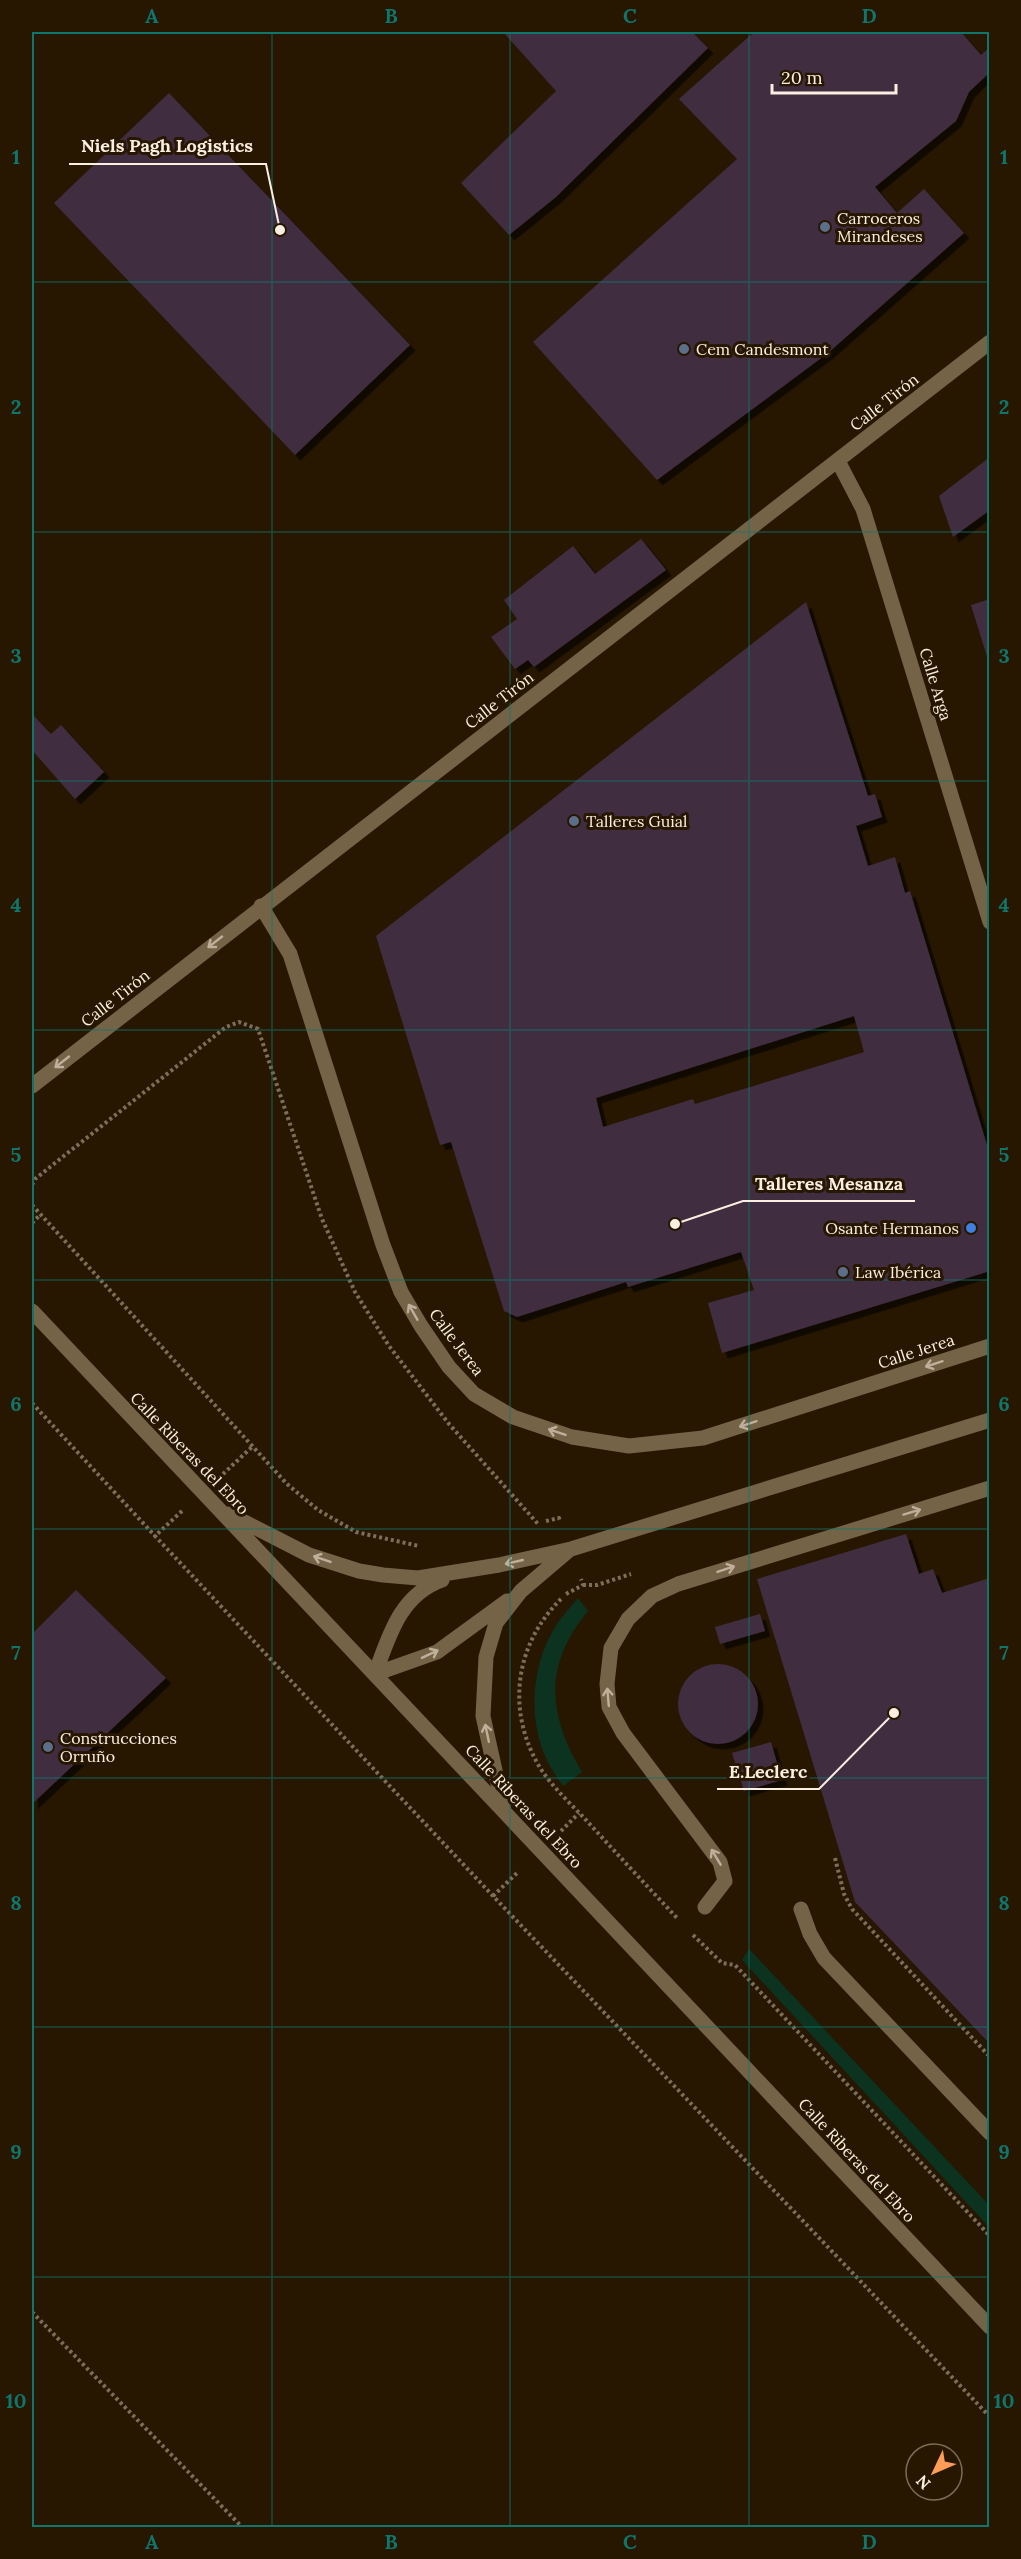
<svg xmlns="http://www.w3.org/2000/svg" width="1021" height="2559" viewBox="0 0 1021 2559" font-family="Lora,serif">
  <style>
    .green { fill: #0b3320 }
    .building { fill: #412d41; fill-rule: evenodd; filter: url(#shadow) }
    .lines { fill: none; stroke-linecap: round; stroke-linejoin: round }
    .path { stroke: #7c6e5b; stroke-width: 4; stroke-dasharray: 3 3; stroke-linecap: butt }
    .lane { stroke: #756347; stroke-width: 15 }
    .street { stroke: #756347; stroke-width: 15 }
    .oneway { stroke: #beb09b }
    .grid { fill: none; stroke: #0f766e; stroke-width: 1.5; stroke-opacity: 0.55 }
    .service-dot { fill: #5c6f8a; stroke: #271701; stroke-width: 2 }
    .shop-dot { fill: #3f7fe0; stroke: #271701; stroke-width: 2 }
    .labels { text-anchor: middle; stroke-width: 6; stroke-linejoin: round; paint-order: stroke }
    .poi-label { font-size: 16px; fill: #faefe0; stroke: #271701; text-anchor: start }
    .street-label { font-size: 16px; fill: #faefe0; stroke: #271701 }
    .leader { fill: none; stroke: #faefe0; stroke-width: 2 }
    .callout-dot { fill: #faefe0; stroke: #271701; stroke-width: 2 }
    .callout-label { font-size: 18px; text-anchor: middle; font-weight: bold; fill: #faefe0; stroke: #271701; stroke-width: 6; stroke-linejoin: round; paint-order: stroke }
    .neatline { fill: none; stroke: #0f766e; stroke-width: 2 }
    .grid-label { font-size: 20px; text-anchor: middle; font-weight: bold; fill: #0f766e }
  </style>
  <defs>
    <filter id="shadow"><feDropShadow dx="5.5" dy="5.5" stdDeviation="0" flood-color="#0009"/></filter>
  </defs>
  <rect width="100%" height="100%" fill="#271701"/>
  <path class="green" d="M578,1598l10,13c-45,54 -40,104 -6,161l-19,14c-6,-9 -13,-18 -17,-28 -19,-42 -14,-96 11,-134 6,-9 14,-18 21,-26z
    M749,1949l240,256v22l-247,-267z"/>
  <path class="building" d="M503,32h189l16,16 -152,149 -47,38 -48,-52 95,-92z
    M754,32h207l20,23 9,-8v25l-21,20 -13,29 -81,66 22,26 27,-24 40,44 -136,120 -171,127 -124,-138 204,-183 -58,-60z
    M169,93l241,252 -115,110 -241,-252z
    M990,457v53l-37,27 -14,-41z
    M641,539l25,31 -132,97 -6,-7 -13,9 -24,-32 26,-18 -13,-19 69,-54 22,28z
    M990,599v64h-1l-18,-58z
    M806,602l62,194 7,-2 7,23 -26,9 12,40 27,-9 10,36 5,-2 80,264v116l-268,82 -14,-50 46,-13 -13,-38 -113,35 -2,-5 -109,35 -13,-6 -53,-169 -11,3 -64,-209zM854,1016l10,36 -169,52 -2,-5 -90,28 -7,-29z
    M32,714l19,20 10,-9 43,47 -29,27 -43,-49z
    M906,1534l13,40 14,-5 9,24 48,-15v466l-135,-142 -98,-323z
    M76,1590l90,88 -134,126v-170z
    M760,1614l5,17 -45,13 -5,-17z
    M678 1704a40 40 0 1 1 80 0a40 40 0 1 1-80 0Z
    M771,1742l11,38 -38,11 -12,-38z"/>
  <g class="lines">
    <path class="path" d="M32,1185l3,-6 191,-152 13,-5 19,7 64,190 33,73 34,54 60,78 89,100
      M32,1205l255,279 31,26 38,22 63,14
      M32,1223l8,-8
      M32,1403l123,133
      M223,1474l30,-28
      M182,1511l-27,25 338,360 497,521
      M546,1521l13,-3 1,3
      M583,1585h14l34,-11
      M566,1594l17,-9 -2,-6
      M561,1599c-46,45 -55,111 -22,167 12,20 32,38 48,55 30,33 60,65 90,97
      M561,1831l18,-18
      M835,1858l9,36 8,15 138,148
      M493,1896l26,-25
      M693,1935l29,28 13,2 255,271
      M32,2312l211,216"/>
    <path class="lane" d="M705,1907l20,-26 -5,-19 -97,-129 -14,-26 -2,-23 4,-36 17,-29 24,-23 26,-12 312,-96
      M801,1909l9,25 14,24 166,175"/>
    <path class="street" d="M838,461l25,48 127,413
      M261,906l29,48 93,291 18,47 20,34 28,41 25,27 39,23 59,20 57,9 74,-8 287,-92
      M32,1086l958,-744
      M32,1311l958,1016
      M229,1514l80,41 50,16 24,4 35,3 81,-13 72,-16 419,-129
      M375,1674l62,-22 70,-51
      M375,1674c14,-38 25,-79 67,-94
      M504,1811l-21,-95 3,-59 10,-34 25,-32 47,-40"/>
  </g>
  <defs><path id="oneway-shaft" d="M-6 0H5M1.5-3L5.5 0L1.5 3" fill="none" stroke-width="1.6" stroke-linecap="round" stroke-linejoin="round" transform="scale(1.5)"/></defs>
  <g class="oneway">
    <use href="#oneway-shaft" transform="translate(215 942) rotate(142)"/>
    <use href="#oneway-shaft" transform="translate(62 1062) rotate(142)"/>
    <use href="#oneway-shaft" transform="translate(413 1312) rotate(-120)"/>
    <use href="#oneway-shaft" transform="translate(934 1364) rotate(162)"/>
    <use href="#oneway-shaft" transform="translate(748 1424) rotate(162)"/>
    <use href="#oneway-shaft" transform="translate(557 1432) rotate(-161)"/>
    <use href="#oneway-shaft" transform="translate(912 1512) rotate(-17)"/>
    <use href="#oneway-shaft" transform="translate(322 1559) rotate(-161)"/>
    <use href="#oneway-shaft" transform="translate(514 1562) rotate(167)"/>
    <use href="#oneway-shaft" transform="translate(726 1569) rotate(-18)"/>
    <use href="#oneway-shaft" transform="translate(430 1654) rotate(-25)"/>
    <use href="#oneway-shaft" transform="translate(608 1697) rotate(-95)"/>
    <use href="#oneway-shaft" transform="translate(487 1733) rotate(-102)"/>
    <use href="#oneway-shaft" transform="translate(716 1857) rotate(-121)"/>
  </g>
  <path class="grid" d="M272,32v2496M510,32v2496M749,32v2496M32,282h958M32,532h958M32,781h958M32,1030h958M32,1280h958M32,1529h958M32,1778h958M32,2027h958M32,2277h958"/>
  <g class="service-dot">
    <circle cx="825" cy="227" r="6"/>
    <circle cx="684" cy="349" r="6"/>
    <circle cx="574" cy="821" r="6"/>
    <circle cx="843" cy="1272" r="6"/>
    <circle cx="48" cy="1747" r="6"/>
  </g>
  <circle class="shop-dot" cx="971" cy="1228" r="6"/>
  <g class="labels">
    <g class="poi-label">
      <text x="837" y="224">Carroceros<tspan x="837" dy="18">Mirandeses</tspan></text>
      <text x="696" y="355">Cem Candesmont</text>
      <text x="586" y="827">Talleres Guial</text>
      <text x="959" y="1234" text-anchor="end">Osante Hermanos</text>
      <text x="855" y="1278">Law Ibérica</text>
      <text x="60" y="1744">Construcciones<tspan x="60" dy="18">Orruño</tspan></text>
    </g>
    <g class="street-label">
      <text transform="translate(884 402) rotate(-38)" y="6">Calle Tirón</text>
      <text transform="translate(936 684) rotate(73)" y="6">Calle Arga</text>
      <text transform="translate(499 700) rotate(-38)" y="6">Calle Tirón</text>
      <text transform="translate(115 998) rotate(-38)" y="6">Calle Tirón</text>
      <text transform="translate(457 1342) rotate(53)" y="6">Calle Jerea</text>
      <text transform="translate(916 1351) rotate(-18)" y="6">Calle Jerea</text>
      <text transform="translate(190 1453) rotate(46)" y="6">Calle Riberas del Ebro</text>
      <text transform="translate(524 1806) rotate(47)" y="6">Calle Riberas del Ebro</text>
      <text transform="translate(857 2160) rotate(47)" y="6">Calle Riberas del Ebro</text>
    </g>
  </g>
  <path class="leader" d="M280 230L266 164H69M675 1224L743 1201H915M894 1713L819 1789H717"/>
  <g class="callout-dot">
    <circle cx="280" cy="230" r="6"/>
    <circle cx="675" cy="1224" r="6"/>
    <circle cx="894" cy="1713" r="6"/>
  </g>
  <g class="callout-label">
    <text x="167" y="152">Niels Pagh Logistics</text>
    <text x="829" y="1190">Talleres Mesanza</text>
    <text x="768" y="1778">E.Leclerc</text>
  </g>
  <rect width="1021" height="2559" fill="none" stroke="#271701" stroke-width="66"/>
  <g transform="translate(934 2472) rotate(226)"><circle r="28" fill="#271701" stroke="#7b6d5a" stroke-width="1.5"/>
  <path d="M0-4.5L10 22L0 15L-10 22Z" fill="#fe9c58"/>
  <text y="-9" font-size="16" font-weight="bold" text-anchor="middle" fill="#faefe0">N</text>
  </g>
  <path d="M772 84v9h124v-9" fill="none" stroke="#faefe0" stroke-width="3"/>
  <text x="781" y="84" font-size="18" fill="#faefe0" stroke="#271701" stroke-width="4.5" paint-order="stroke">20 m</text>
  <rect x="33" y="33" width="955" height="2493" class="neatline"/>
  <g class="grid-label">
    <text x="152" y="23">A</text>
    <text x="391" y="23">B</text>
    <text x="630" y="23">C</text>
    <text x="869" y="23">D</text>
    <text x="16" y="164">1</text>
    <text x="1004" y="164">1</text>
    <text x="16" y="414">2</text>
    <text x="1004" y="414">2</text>
    <text x="16" y="663">3</text>
    <text x="1004" y="663">3</text>
    <text x="16" y="912">4</text>
    <text x="1004" y="912">4</text>
    <text x="16" y="1162">5</text>
    <text x="1004" y="1162">5</text>
    <text x="16" y="1411">6</text>
    <text x="1004" y="1411">6</text>
    <text x="16" y="1660">7</text>
    <text x="1004" y="1660">7</text>
    <text x="16" y="1910">8</text>
    <text x="1004" y="1910">8</text>
    <text x="16" y="2159">9</text>
    <text x="1004" y="2159">9</text>
    <text x="16" y="2408">10</text>
    <text x="1004" y="2408">10</text>
    <text x="152" y="2549">A</text>
    <text x="391" y="2549">B</text>
    <text x="630" y="2549">C</text>
    <text x="869" y="2549">D</text>
  </g>
</svg>
